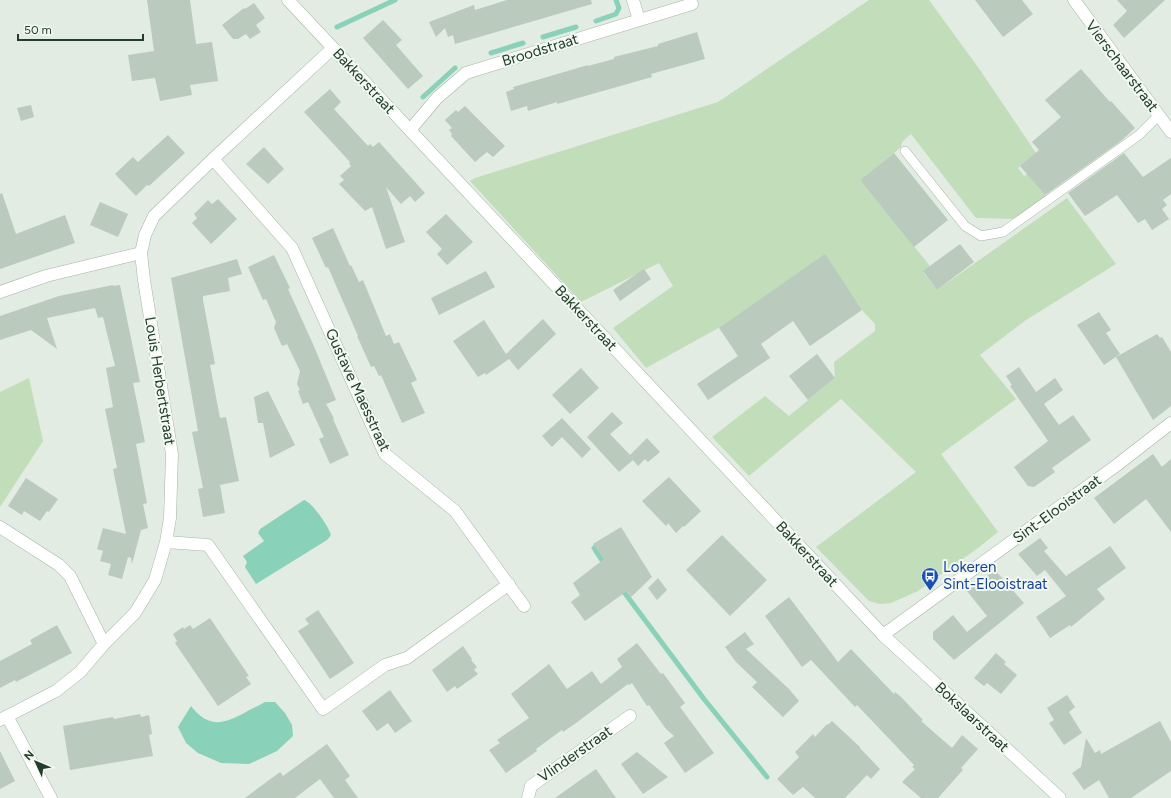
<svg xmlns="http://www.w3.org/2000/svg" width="1171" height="798" viewBox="0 0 1171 798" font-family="Figtree,sans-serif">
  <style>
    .green { fill: #c2ddba }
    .water { fill: #8ad1b9 }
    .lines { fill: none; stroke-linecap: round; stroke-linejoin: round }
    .stream { stroke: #8ad1b9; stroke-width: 5 }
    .building { fill: #bacabc }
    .lane-casing { stroke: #a5b4a6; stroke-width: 10 }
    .street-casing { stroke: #a5b4a6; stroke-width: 13 }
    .secondary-casing { stroke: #a0b8a4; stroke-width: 13 }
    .lane { stroke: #fff; stroke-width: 9 }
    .street { stroke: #fff; stroke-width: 12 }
    .secondary { stroke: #fff; stroke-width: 12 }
    .labels { text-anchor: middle; stroke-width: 4; stroke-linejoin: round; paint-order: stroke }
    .street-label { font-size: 15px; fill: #223d28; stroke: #f2f8f2 }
    .transit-label { font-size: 15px; fill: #164399; stroke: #f2f8f2; text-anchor: start }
  </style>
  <rect width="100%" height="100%" fill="#e2ece2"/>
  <path class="green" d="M869,0h60l51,70 56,83 -18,15 6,8 3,-2 20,23 -31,22 -40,-1 -65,-84 -9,8 -1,5 -7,6 -34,27 70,86 -7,6 14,18 130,-92 49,66 -90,56 -46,35 36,44 -75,55 57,78 -20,16 -60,43 -27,12 -11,1 -11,-3 -53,-54 100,-75 -75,-73 -92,77 -37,-39 53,-41 24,20 46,-38 -1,-16 41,-31v-7l-13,-14 -17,-25 -88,17 -35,24 -76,42 -33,-40 60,-42 -14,-23 -78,39 -111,-121 5,-3 243,-76z
    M29,378l14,63 -43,66v-115z"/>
  <path class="water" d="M304,500c8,2 25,27 27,35l-4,5 -71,44 -11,-17 2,-5 -4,-6 21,-15 -6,-8 2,-4z
    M265,702h10l10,11 7,12 1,11 -16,15 -28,13 -28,-1 -23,-10 -12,-10 -8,-16 13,-21c18,23 33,18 55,6 6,-4 13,-6 19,-10z"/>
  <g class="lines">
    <path class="stream" d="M596,21l20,-7 3,-6 -3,-8
      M337,27l58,-27
      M543,37l33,-10
      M491,53l32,-10
      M423,97l32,-29
      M594,548l11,17
      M621,588l83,111 63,78"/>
  </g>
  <path class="building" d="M147,0h43l6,44 16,-2 6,39 -28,4 2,10 -32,6 -5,-23 -23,3 -4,-26 26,-4z
    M507,0h84l1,4 -137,40 -2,-9 -5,2 -3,-9 -9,9 -7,-15 45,-17 1,5z
    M975,0h47l11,14 -30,23z
    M1117,0h48l-41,38 -11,-13 14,-14z
    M254,3l11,15 -9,7 5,7 -11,7 -4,-5 -8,5h-5l-11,-14 22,-17 1,1z
    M383,20l19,20 -6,5 27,31 -15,13 -45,-51z
    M697,32l8,27 -54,15 1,3 -95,27v-2l-29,9 -1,-5 -16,5 -5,-19 8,-3 -1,-2 75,-22v1l26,-7v-2l44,-11v-2z
    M1081,69l29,33 1,-1 24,27 -14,13 -76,54 -25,-29 19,-16 -7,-8 29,-25 -16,-17z
    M330,89l11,13 -7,7 34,37 2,-2 3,3 6,-5 46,51 -10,9 -5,-6 -9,8 -15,-17 19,55 -19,7 -14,-42 -7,4 -26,-27 5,-4 -4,-4 11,-10 -2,-3 1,-1 -46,-50z
    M31,105l3,12 -13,4 -4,-13z
    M465,106l40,40 -12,11 -6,-5 -12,10 -24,-26 1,-2 -3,-4 3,-2 -7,-8 11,-10 2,2z
    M168,135l17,18 -36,33 -2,-1 -11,11 -21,-22 18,-17 5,5z
    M264,147l20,22 -16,15 -22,-20z
    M894,153l54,67 -34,27 -54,-67z
    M1124,153l19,24 28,-19v36l-8,6 4,5 -5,4 7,10 -17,11 -7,-11 -7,4 -21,-28 -32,21 -17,-23z
    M2,193l14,41 49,-19 10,28 -75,26v-75z
    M218,199l19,20 -26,25 -19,-21 5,-5 -3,-4 14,-14 4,4z
    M100,202l28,12 -10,23 -28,-12z
    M446,214l27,28 -26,23 -10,-11 5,-5 -16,-17z
    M333,228l17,38 1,-1 8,17 4,-2 23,56 4,-2 4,10 5,-2 18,38 -6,3 14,30 -23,10 -21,-48 -2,1 -5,-10 -3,1 -14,-31h1l-30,-69 -2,1 -14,-30z
    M960,244l14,18 -37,28 -14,-19z
    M825,254l37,56 -52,36 -17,-25 -32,23 9,14 -62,42 -11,-16 41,-28 -19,-28z
    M274,255l16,33 -2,1 25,55 23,56 -10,4 8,14 -1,1 16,36 -19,9 -11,-25 5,-2 -16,-35 -5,2 -5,-13 2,-1 -3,-6 3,-13 -13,-27 -5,2 -8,-18 2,-6 -10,-23 -3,1 -15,-33z
    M237,259l5,15 -14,4 2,13 -27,5v4l12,64 -5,1 10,53 6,-1 13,64 -19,4 5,28 -22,4 -5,-28 5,-1 -11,-56 6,-1 -27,-153z
    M644,269l7,10 -31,22 -7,-11z
    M486,271l9,16 -56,28 -8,-17z
    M113,285v1l7,-1 20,97 -7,1 12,59 -9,2 11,59 -4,1 5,24 -7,2 -9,34 -1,-6 -3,-1 -6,22 -14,-4 3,-11 -11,-3 3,-10 -6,-2 6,-21 23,6 -13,-65 4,-1 -12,-59 8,-2 -7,-39 9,-2 -12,-49 -5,1 -3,-10 -48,10 10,31 -26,-19 -31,10v-24l59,-20z
    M1099,312l12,18 -5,3 14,21 -16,11 -27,-40z
    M543,319l13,15 -38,36 -9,-11 -23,16 -1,-2 -7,4 -25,-36 31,-21 22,34z
    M1157,334l3,4 2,-1 9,15v54l-18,14 -37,-63z
    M817,354l18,24 -27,22 -19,-24z
    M1019,367l17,25 19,-14 8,12 -19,14 15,21 14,-10 18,25 -39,28 3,4 -21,15 -6,-1 -14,-19 34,-26 -38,-55 2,-1 -6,-9z
    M581,368l18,20 -29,26 -18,-19z
    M268,391l27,54 -25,13 -7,-35h-5l-4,-26z
    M612,412l11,11 -13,11 20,21 17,-17 13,14 -12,10 -3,-3 -7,7 -5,-6 -14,12 -32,-35z
    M562,418l29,31 -9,9 -20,-21 -10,10 -10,-11z
    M1153,454l9,13 9,-8v73l-25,-33 -32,25 -20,-26z
    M669,477l32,34 -17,16 -1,-1 -7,7 -8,-10 -2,3 -24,-25z
    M26,478l32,21 -9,13 -2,-1 -7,10 -16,-10 -2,4 -14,-9z
    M621,527l31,50 -21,20 -4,-6 -42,30 -14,-19 9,-7 -7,-12 31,-24 -11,-15z
    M722,535l45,45 -37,36 -44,-46z
    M1040,538l8,10 -4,3 22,25 44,-30 16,22 -29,21 8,10 -34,28 -1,-2 -20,13 -14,-21 30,-21 -21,-26 -8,6 -19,-22z
    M995,570l29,33 -70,57 -21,-21v-7l20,-17 14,17 20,-16 -20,-25z
    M658,578l9,12 -10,10 -9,-12z
    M789,597l49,65 13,-13 43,45 1,-2 6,5 22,23 -2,1 31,27 10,-13 16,14 -17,19 2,2 -25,28h-17l-19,-16 13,-13 -3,-2 2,-2 -57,-60 -2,2 -44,-47 -9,7 -37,-51z
    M318,610l36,53 -24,16 -32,-48 11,-7 -4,-5z
    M210,618l39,58 -3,1 5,7 -33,22 -43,-63 2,-2 -4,-7 10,-7 1,2 6,-4 3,4z
    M57,625l15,28 -56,29 -1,-2 -15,8v-27l32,-17 -2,-4z
    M745,632l9,12 -8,5 43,40 10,12 -16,16 -31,-30 5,-5 -21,-20 -11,-15z
    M637,643l24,31 2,-1 22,30 -5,4 34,46 -29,20 -21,-30 10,-7 -8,-7 -17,-24 -2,1 -15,-23 -3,2 -1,-1 -52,39 -13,9 -1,-2 -26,19 1,2 -31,22 -17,-23 11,-7 -3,-3 32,-22 -18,-24 38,-30 18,25 25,-18 9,13 21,-17 -5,-8z
    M463,646l9,13 -1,1 6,7 -3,3 4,4 -21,15 -2,-3 -8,6 -15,-22z
    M996,653l10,9 -2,2 13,11 -16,19 -14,-11 -3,3 -10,-8z
    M390,690l22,31 -17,12 -7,-10 -11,8 -15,-20z
    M1067,695l8,12 -6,5 13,21 -18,12 -15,-22 5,-3 -7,-12z
    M140,714l1,3 8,-2 3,19 -3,1 4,21 -83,14 -7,-44 50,-9 1,2z
    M832,721l28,26v1l20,21 -9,10 -4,-4 -22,23h-30l-12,-11 -10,8 -16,-16 22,-22 -4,-5 18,-18 2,3 12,-13 1,1z
    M1160,721l11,21v29l-40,27h-22l-10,-18 -15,10 -12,-17 9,-6 5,-29 9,15 5,-3 1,4z
    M327,744l23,32 -5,4 13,18h-24l-14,-19 -25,19h-50l35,-26 3,4z
    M0,751l15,30 -15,8z
    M637,752l31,25 -25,17 -22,-30z
    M596,769l20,29h-61l31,-22z"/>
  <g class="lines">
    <g class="lane-casing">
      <path id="lane" d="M905,151l60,75 16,10 22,-4 136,-97 20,-20"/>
    </g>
    <g class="street-casing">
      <path id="street" d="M633,0l6,20
        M1074,0l97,132
        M410,130l27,-32 29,-25 226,-69
        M213,159l79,89 93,206 70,57 69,95
        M0,292l46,-16 95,-23
        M0,527l59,38 11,11 34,68
        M166,542l42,3 115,164 62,-44 22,-7 102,-74
        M883,635l234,-170 54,-42
        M7,716l44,82
        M0,720l56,-29 24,-19 24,-28 31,-31 20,-33 11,-38 4,-24 2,-64 -28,-174 -3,-27 4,-18 9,-19 59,-57 120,-111
        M528,798l3,-12 99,-70"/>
    </g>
    <g class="secondary-casing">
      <path id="secondary" d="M288,0l595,635 177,163"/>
    </g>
    <use href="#lane" class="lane"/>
    <use href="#street" class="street"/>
    <use href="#secondary" class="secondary"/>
  </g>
  <defs>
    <g id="bus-pin" transform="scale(0.9)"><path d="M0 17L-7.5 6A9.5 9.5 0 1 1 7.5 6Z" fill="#1a4fb4" stroke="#f2f8f2"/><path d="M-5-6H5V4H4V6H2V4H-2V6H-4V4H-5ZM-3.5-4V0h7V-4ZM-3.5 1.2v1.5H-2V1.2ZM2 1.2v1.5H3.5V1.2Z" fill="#fff"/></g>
  </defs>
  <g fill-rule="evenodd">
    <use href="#bus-pin" x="930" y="576"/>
  </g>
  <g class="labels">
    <g class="street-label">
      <text transform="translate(540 50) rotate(-17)" y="5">Broodstraat</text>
      <text transform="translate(1122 66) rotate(53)" y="5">Vierschaarstraat</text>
      <text transform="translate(364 81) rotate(47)" y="5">Bakkerstraat</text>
      <text transform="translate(586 318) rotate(47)" y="5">Bakkerstraat</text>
      <text transform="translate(160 381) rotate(81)" y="5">Louis Herbertstraat</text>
      <text transform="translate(358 390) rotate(65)" y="5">Gustave Maesstraat</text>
      <text transform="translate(1057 509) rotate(-36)" y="5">Sint-Elooistraat</text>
      <text transform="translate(807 554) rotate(47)" y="5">Bakkerstraat</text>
      <text transform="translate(972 717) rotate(43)" y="5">Bokslaarstraat</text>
      <text transform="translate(575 754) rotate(-35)" y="5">Vlinderstraat</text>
    </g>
    <g class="transit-label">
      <text x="943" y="572">Lokeren<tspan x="943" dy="17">Sint-Elooistraat</tspan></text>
    </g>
  </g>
  <g transform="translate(36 762) rotate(314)" stroke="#f2f8f2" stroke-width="3" paint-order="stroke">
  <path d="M0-3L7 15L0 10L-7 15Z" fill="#223d28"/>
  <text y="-6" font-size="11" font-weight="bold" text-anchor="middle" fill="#223d28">N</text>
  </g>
  <path d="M18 34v6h125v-6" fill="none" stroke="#223d28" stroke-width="2"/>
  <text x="24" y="34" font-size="12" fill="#223d28" stroke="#f2f8f2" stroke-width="3" paint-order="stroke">50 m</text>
</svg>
